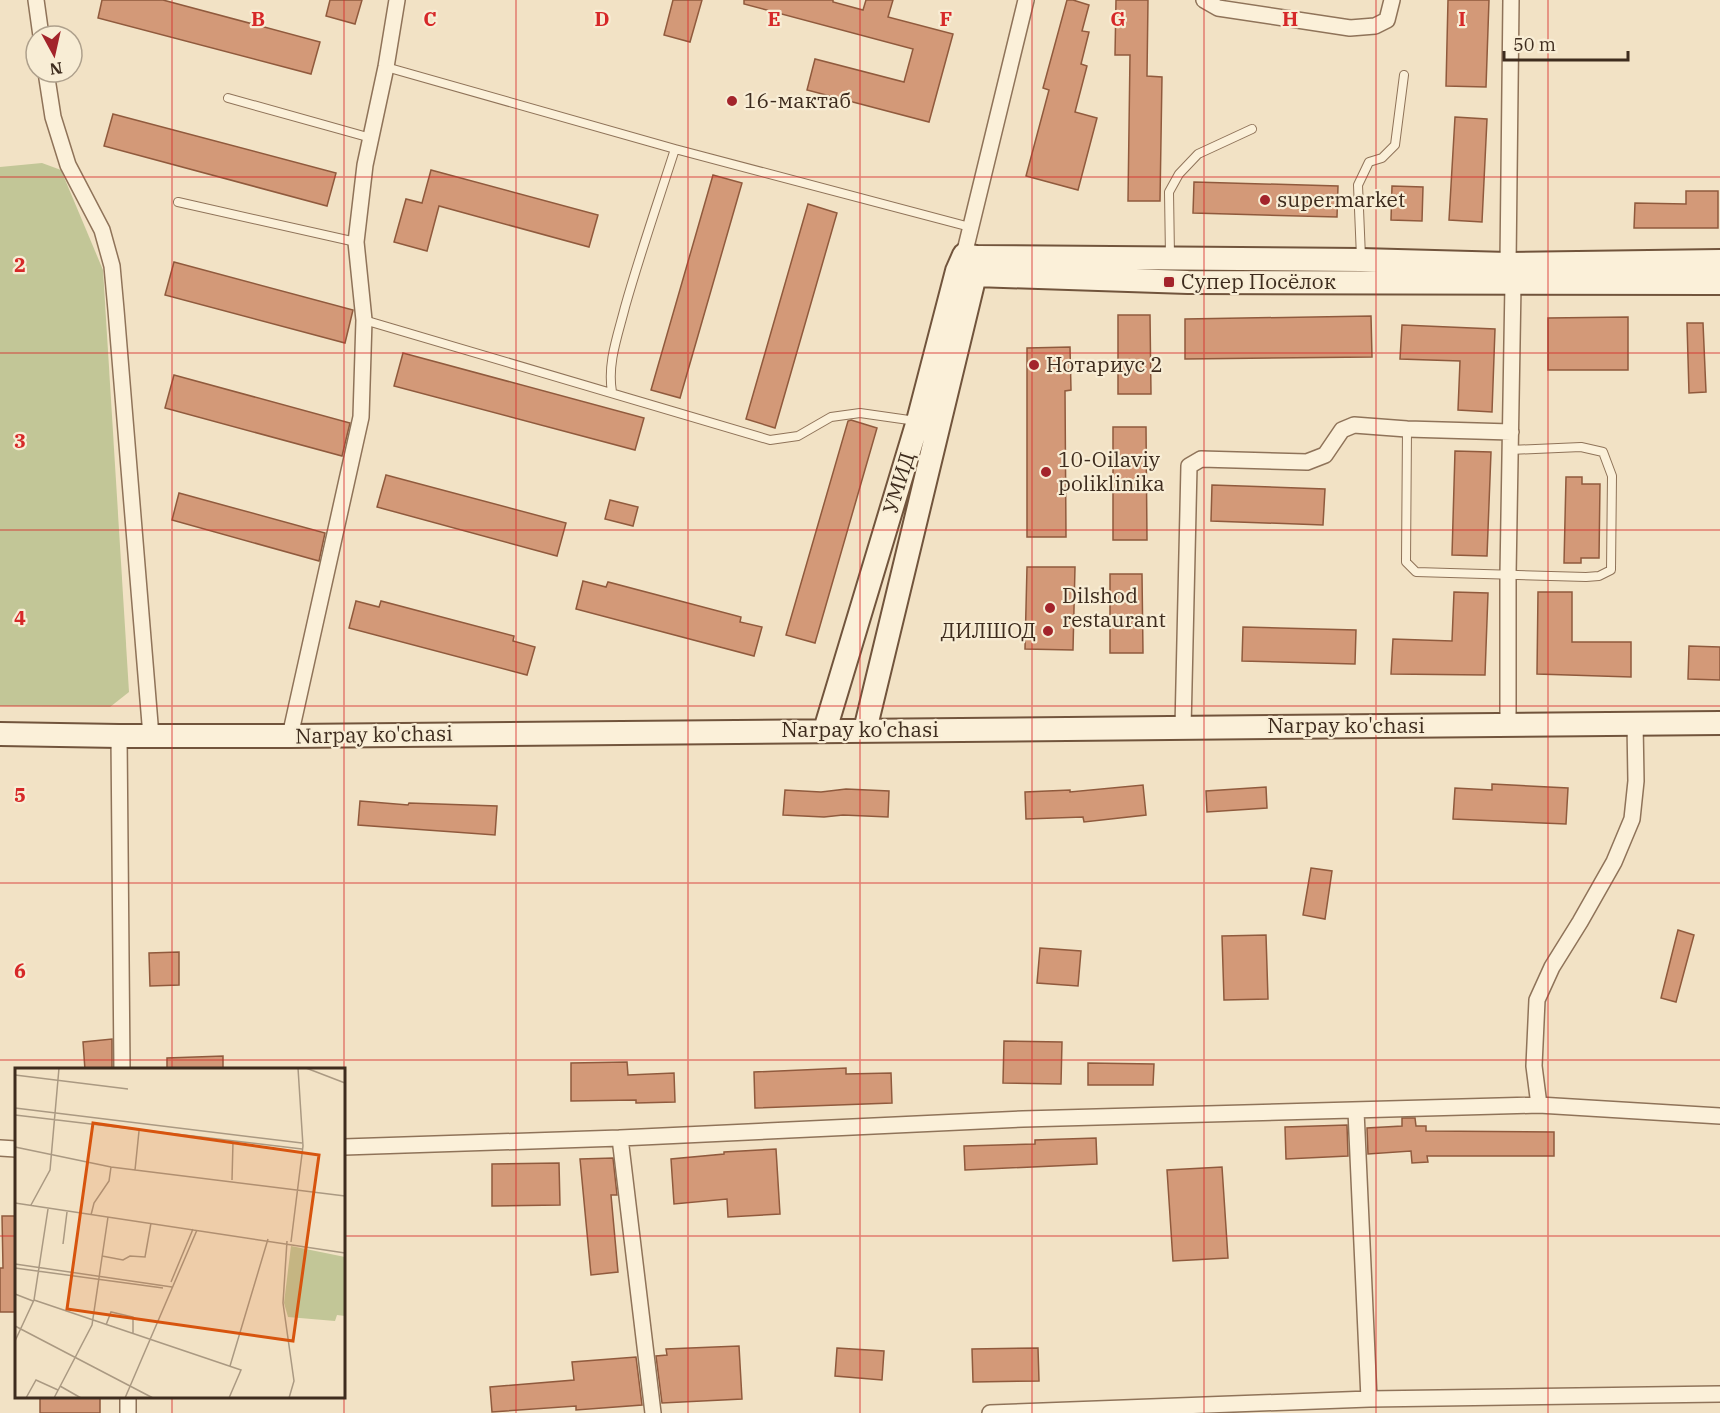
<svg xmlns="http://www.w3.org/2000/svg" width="1720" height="1413" viewBox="0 0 1720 1413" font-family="'IBM Plex Serif',serif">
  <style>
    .cemetery { fill: #c2c697 }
    .building { fill: #d39978; stroke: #905a3d; stroke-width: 1.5 }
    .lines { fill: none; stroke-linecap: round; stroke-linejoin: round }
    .lane-casing { stroke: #8f7359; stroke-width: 10 }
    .street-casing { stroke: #8f7359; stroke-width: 18 }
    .secondary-casing { stroke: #71543c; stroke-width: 26 }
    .lane { stroke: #fbf0d9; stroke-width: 8 }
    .street { stroke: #fbf0d9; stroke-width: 15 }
    .secondary { stroke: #fbf0d9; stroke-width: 22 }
    .grid { fill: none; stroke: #d62828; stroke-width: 1.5; stroke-opacity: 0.55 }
    .poi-dot { fill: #a3242b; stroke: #f8edd5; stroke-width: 2 }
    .labels { text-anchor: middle; stroke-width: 4.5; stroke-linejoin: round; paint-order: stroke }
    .poi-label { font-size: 21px; fill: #3e2c1e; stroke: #f8edd5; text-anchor: start }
    .street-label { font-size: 21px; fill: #3e2c1e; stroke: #f8edd5 }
    .inset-road { fill: none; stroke: #aa9982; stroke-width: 1.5 }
    .view { fill: #d7540e; fill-opacity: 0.15; stroke: #d7540e; stroke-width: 3 }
    .inset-edge { fill: none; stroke: #3e2c1e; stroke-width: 3 }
    .grid-label { font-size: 20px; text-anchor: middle; font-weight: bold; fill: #d62828; stroke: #f8edd5; stroke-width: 4.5; stroke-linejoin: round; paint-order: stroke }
  </style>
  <rect width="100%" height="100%" fill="#f2e2c5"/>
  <path class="cemetery" d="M42,163l19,7 42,100 26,422 -19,15 -110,-1v-539z"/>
  <path class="building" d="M102,0h61l157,42 -9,32 -213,-56z
    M330,0h32l-7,24 -29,-8z
    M673,0h29l-12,42 -26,-7z
    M744,0h89v2l30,8 3,-10h27l-5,17 65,17 -24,88 -122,-32 8,-31 89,23 9,-33 -169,-45z
    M1067,0h6l16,5 -7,26 7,1 -8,32 6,2 -12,46 22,6 -19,72 -52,-14 23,-86 -6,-2z
    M1116,0h32l-1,76 15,1 -2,124h-32l2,-146h-15z
    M1448,0h41l-3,87 -40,-1z
    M113,114l223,59 -9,33 -223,-60z
    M1455,117l32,2 -5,103 -33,-2z
    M431,170l167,45 -9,32 -150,-41 -12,45 -33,-9 12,-43 16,4z
    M713,175l29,8 -62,215 -29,-8z
    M1194,182l144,4 -1,31 -144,-4z
    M1392,186l31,1 -1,34 -31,-1z
    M1686,191h32v37h-84l1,-25 51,1z
    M808,204l29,9 -62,215 -29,-9z
    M174,262l179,48 -8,33 -180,-48z
    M1118,315h32l1,79h-33z
    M1371,316l1,41 -187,2v-40z
    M1628,317v53h-80v-52z
    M1687,323h16l3,69 -17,1z
    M1402,325l93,4 -3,83 -34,-2 2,-49 -60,-2z
    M1070,347l1,43 -6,1 1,146h-39v-189z
    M403,353l241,65 -9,32 -241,-64z
    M174,375l176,48 -8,33 -177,-48z
    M851,420l26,8 -62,215 -29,-8 62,-214z
    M1113,427h33l1,113h-34z
    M1455,451l36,1 -4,104 -35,-1z
    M386,475l180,48 -9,33 -180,-49z
    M1566,477h16v7h18l-1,74h-18v5h-17z
    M1212,485l113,4 -2,36 -112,-4z
    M179,493l146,40 -6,28 -147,-41z
    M610,500l28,7 -5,19 -28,-7z
    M1027,567h48l-2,83 -48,-1z
    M1110,574h32l1,79h-33z
    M583,581l23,6 2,-5 133,35 -1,5 22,5 -8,29 -178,-47z
    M1454,592l34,1 -3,82 -94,-1 2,-35 59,2z
    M1538,592h34v50h59v35l-94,-3z
    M356,601l23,6 2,-6 133,35 -1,5 22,6 -8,28 -178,-47z
    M1243,627l113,3 -1,34 -113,-3z
    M1689,646l31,1v33l-32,-1z
    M1492,784l76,4 -2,36 -113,-5 2,-31 37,2z
    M1143,785l3,30 -62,7 -1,-5 -57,2 -1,-27 45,-2v2z
    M1266,787l1,21 -60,4 -1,-21z
    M846,789l43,2 -1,26 -45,-2 -19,2 -41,-2 2,-25 36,2z
    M360,801l48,4 1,-2 88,3 -2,29 -137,-10z
    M1311,868l21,3 -7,48 -22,-4z
    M1678,930l16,5 -18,67 -15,-4z
    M1266,935l2,64 -44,1 -2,-64z
    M1040,948l41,3 -3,35 -41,-3z
    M179,952v33l-29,1 -1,-33z
    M112,1039v31h-27l-2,-28z
    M1004,1041l58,1 -1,42 -58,-1z
    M223,1056v14h-56v-12z
    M627,1062l1,13 46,-2 1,29 -39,1v-3l-65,1v-38z
    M1088,1063l66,1 -1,21h-65z
    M846,1068v6l45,-1 1,30 -137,5 -1,-36z
    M1402,1118h13l1,8h10v5l128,1v24h-127l1,6 -16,1 -1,-12 -43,3 -1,-26 35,-2z
    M1347,1125l1,31 -62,3 -1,-32z
    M1096,1138l1,26 -132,6 -1,-24 71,-2v-4z
    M776,1149l4,65 -52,3 -1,-18 -53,5 -3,-45 53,-5v-2z
    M613,1158l4,37h-6l7,77 -27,3 -11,-116z
    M559,1163l1,42 -68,1v-42z
    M1222,1167l6,91 -55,3 -6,-91z
    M2,1216h14v96h-16v-44h3z
    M739,1346l3,53 -80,4 -6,-47 11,-1 -1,-6z
    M837,1348l47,3 -2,29 -47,-4z
    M1038,1348l1,33 -66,1 -1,-33z
    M636,1357l6,48 -66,5v-4l-84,6 -2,-25 84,-7 -2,-18z
    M40,1396h60v17h-60z"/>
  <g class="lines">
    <g class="lane-casing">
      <path id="lane" d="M386,67l289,82 295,78
        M228,98l143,40
        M178,202l178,40
        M1170,256l-1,-64 10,-18 19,-20 54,-25
        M1361,257l-3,-72 11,-23 13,-4 13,-13 9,-70
        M364,320l406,120 28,-4 33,-19 29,-4 56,8
        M612,392c-5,-29 6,-57 13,-85 15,-53 33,-105 50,-158
        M1407,429l-1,133 10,10 170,5 13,-1 12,-6 1,-94 -9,-24 -22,-5 -71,3"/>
    </g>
    <g class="street-casing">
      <path id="street" d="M36,0l5,36
        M1204,0l14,8 132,20 25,-2 12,-6 5,-20
        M46,72l7,45 15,48 34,65 10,36 4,44 35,426
        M964,255l62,-255
        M1508,725v-150l5,-291 -5,-20 3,-264
        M1183,728l6,-262 12,-7 106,3 18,-7 17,-25 12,-5 53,4 104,3
        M119,736l3,334
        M290,736l71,-319 3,-97 -8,-78 9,-77 21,-98 11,-67
        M1539,1105l-5,-39 3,-66 15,-33 28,-45 34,-60 18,-43 4,-38 -1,-58
        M1356,1111l13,288
        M620,1138l33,275
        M344,1147l276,-9 403,-19 516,-14 181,11
        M0,1148l16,1
        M128,1396v17
        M990,1413l379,-14 351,-5"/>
    </g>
    <g class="secondary-casing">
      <path id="secondary" d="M957,271l18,4 213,7 532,1
        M825,730l93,-309 39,-150 7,-16 13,2 384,3 147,4 212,-3
        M865,730l110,-455 2,-13
        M0,734l119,2h171l1430,-13"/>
    </g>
    <use href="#lane" class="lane"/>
    <use href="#street" class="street"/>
    <use href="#secondary" class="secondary"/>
  </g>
  <path class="grid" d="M172,0v1070M344,0v1413M516,0v1413M688,0v1413M860,0v1413M1032,0v1413M1204,0v1413M1376,0v1413M1548,0v1413M0,177h1720M0,353h1720M0,530h1720M0,706h1720M0,883h1720M0,1060h1720M0,1236h16M344,1236h1376M172,1396v17"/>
  <g class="poi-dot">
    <circle cx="732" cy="101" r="6"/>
    <circle cx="1265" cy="200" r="6"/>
    <rect x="1163" y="276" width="12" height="12" rx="3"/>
    <circle cx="1034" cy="365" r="6"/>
    <circle cx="1046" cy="472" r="6"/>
    <circle cx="1050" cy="608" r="6"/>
    <circle cx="1048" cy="631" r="6"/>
  </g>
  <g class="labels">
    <g class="poi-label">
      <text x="744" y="108">16-мактаб</text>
      <text x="1277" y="207">supermarket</text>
      <text x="1181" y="289">Супер Посёлок</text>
      <text x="1046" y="372">Нотариус 2</text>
      <text x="1058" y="467">10-Oilaviy<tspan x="1058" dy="24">poliklinika</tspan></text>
      <text x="1062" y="603">Dilshod<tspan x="1062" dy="24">restaurant</tspan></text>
      <text x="1036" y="638" text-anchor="end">ДИЛШОД</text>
    </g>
    <g class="street-label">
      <text transform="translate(899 483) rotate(-73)" y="7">УМИД</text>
      <text x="1346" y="733">Narpay ko'chasi</text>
      <text x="860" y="737">Narpay ko'chasi</text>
      <text transform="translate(374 735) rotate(-1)" y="7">Narpay ko'chasi</text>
    </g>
  </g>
  <g transform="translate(15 1068)">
    <rect width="330" height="330" fill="#f2e2c5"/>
    <path d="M276,178l54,11v59l-8,-1 -2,6 -47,-4 -4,-14z" fill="#c2c697"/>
    <path class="inset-road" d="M291,0l39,15M0,7l113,14M0,40l287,35M0,47l287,34M0,79l96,20 234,29M120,102l4,-39M217,112l1,-38M0,135l330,50M16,137l19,-35 9,-102M76,147l3,-12 15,-22 2,-14M272,173l-4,62 11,78 -5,17M276,174l12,-96 -5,-78M48,176l4,-32M87,188l21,4 7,-4 15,1 6,-34M0,196l157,23M0,200l148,20M156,214l22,-53M0,226l18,7M19,232l207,70 -12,28M91,257l5,-13 22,5v17M0,258l138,72M0,273l19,-41 14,-91M215,298l38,-127M45,318l21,12M11,330l10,-18 22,10M39,330l38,-73 16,-108M110,330l72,-168"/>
    <path class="view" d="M78,55l226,32 -26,186 -226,-32z"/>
    <rect width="330" height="330" class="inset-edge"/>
  </g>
  <g class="grid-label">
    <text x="258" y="26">B</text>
    <text x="430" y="26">C</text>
    <text x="602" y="26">D</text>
    <text x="774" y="26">E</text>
    <text x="946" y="26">F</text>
    <text x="1118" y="26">G</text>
    <text x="1290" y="26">H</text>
    <text x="1462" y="26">I</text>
    <text x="20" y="272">2</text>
    <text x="20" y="448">3</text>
    <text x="20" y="625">4</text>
    <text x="20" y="802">5</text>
    <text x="20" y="978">6</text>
  </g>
  <g transform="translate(54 54) rotate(172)"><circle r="28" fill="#f8edd5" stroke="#aea08c" stroke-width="1.5"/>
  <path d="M0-4.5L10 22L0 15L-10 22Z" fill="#a3242b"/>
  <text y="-9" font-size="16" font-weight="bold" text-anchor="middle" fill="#3e2c1e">N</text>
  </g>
  <path d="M1504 51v9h124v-9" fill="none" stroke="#3e2c1e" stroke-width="3"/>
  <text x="1513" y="51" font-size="18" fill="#3e2c1e" stroke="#f8edd5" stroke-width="4.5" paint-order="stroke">50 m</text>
</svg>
